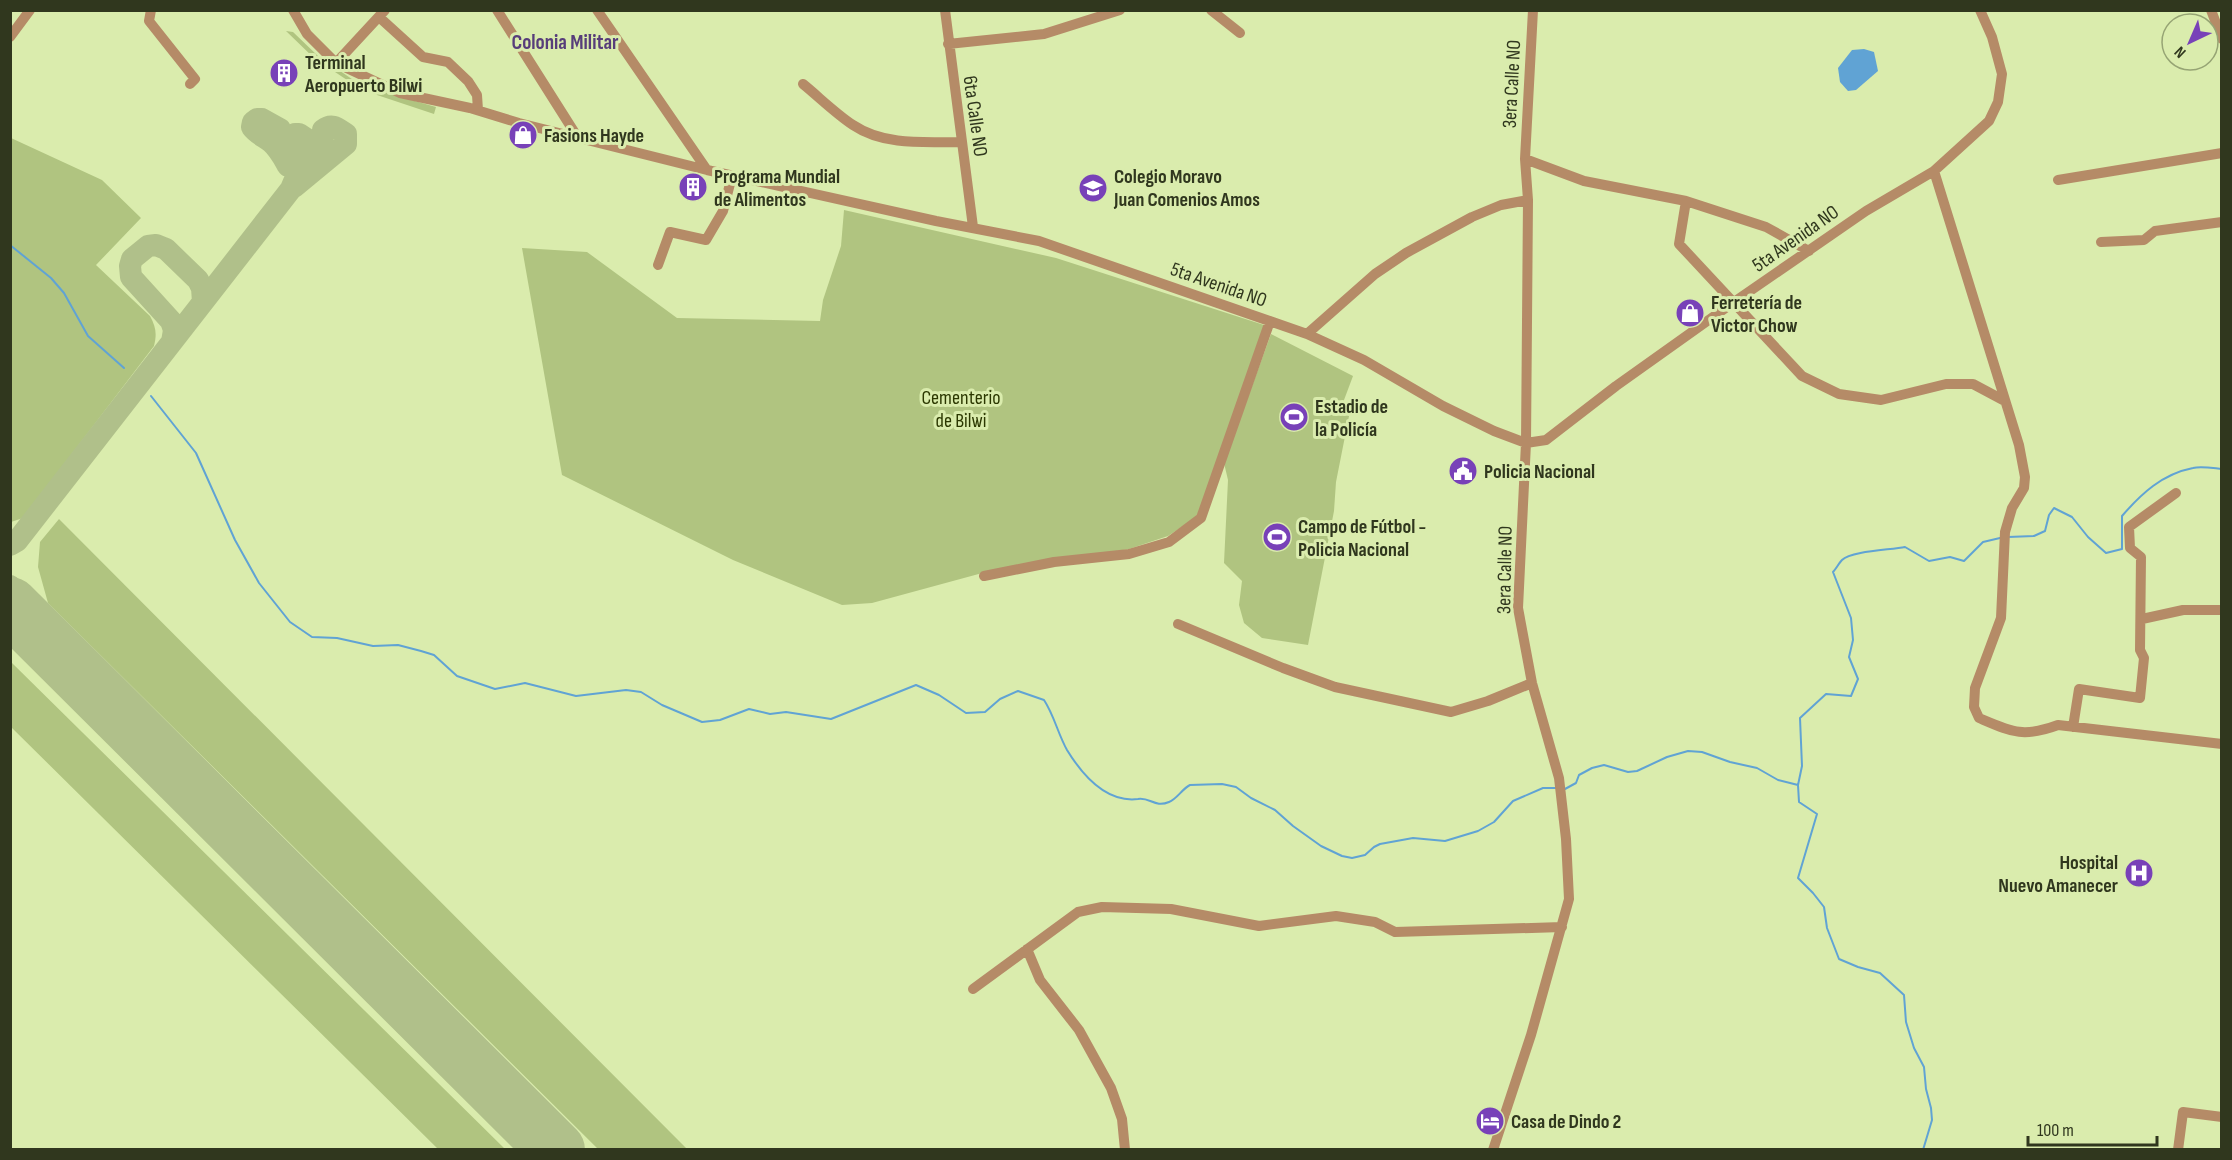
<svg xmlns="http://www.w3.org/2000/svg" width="2232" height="1160" viewBox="0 0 2232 1160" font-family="'Sofia Sans Condensed',sans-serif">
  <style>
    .green { fill: #b0c480 }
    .water { fill: #60a3d4 }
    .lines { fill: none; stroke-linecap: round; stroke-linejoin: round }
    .stream { stroke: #60a3d4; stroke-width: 2 }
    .taxiway { stroke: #b0c08a; stroke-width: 22 }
    .runway { stroke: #b0c08a; stroke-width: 58 }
    .minor { stroke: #b58b67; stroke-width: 10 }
    .labels { text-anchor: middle; stroke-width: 6; stroke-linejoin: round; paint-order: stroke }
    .poi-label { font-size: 20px; font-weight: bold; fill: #30371e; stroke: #daecad; text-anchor: start }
    .street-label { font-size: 20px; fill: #30371e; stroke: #daecad }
    .park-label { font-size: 20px; fill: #2b3700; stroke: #daecad }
    .neighbourhood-label { font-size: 21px; font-weight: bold; fill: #573d7a; stroke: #daecad }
  </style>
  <rect width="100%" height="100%" fill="#daecad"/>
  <path class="green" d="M286,31l7,1 25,24 -2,4z
    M323,64h7l32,22 74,21 -2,7 -72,-24z
    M11,138l91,42 39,38 -45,47 54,51c6,11 7,18 4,30l-131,172 -12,4z
    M844,210l212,48 208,67 -66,191 -30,20 -39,13 -143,23 -114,31 -30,2 -109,-45 -171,-85 -40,-227 65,4 90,66 143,3 3,-21 18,-54z
    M1271,334l82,42 -12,32 9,3 -14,71 -2,29 -26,134 -46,-7 -18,-15 -5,-18 3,-24 -18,-18 4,-83 -4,-17z
    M59,519l628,630h-89l-550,-546 -10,-36 2,-25z
    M10,662h1l494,487h-67l-427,-422z"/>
  <path class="water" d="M1864,49l10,3 4,19 -22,19 -8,1 -8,-9 -2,-14 14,-18z"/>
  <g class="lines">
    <path class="stream" d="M10,245l41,33 13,15 24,43 36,32
      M151,396l45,57 39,87 24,43 31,39 22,15 25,1 36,8 25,-1 23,6 13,4 23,21 38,13 30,-6 51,13 50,-6 15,2 21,13 40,17 18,-2 29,-11 21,5 16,-2 45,7 85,-34 23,10 27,18 19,-1 15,-13 18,-8 26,9c10,15 14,34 23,50 16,26 39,53 71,49 12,-2 17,9 31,3 8,-3 13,-13 21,-17l32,-1 14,3 15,11 24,12 18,16 28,20 21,10 10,2 13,-3 9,-8 6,-3 33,-6 32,3 33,-10 16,-9 19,-21 30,-13h14
      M2008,537l26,-1 11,-5 4,-16 5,-7 18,9 16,20 18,16 16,-4v-33c19,-22 40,-42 71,-48 8,-2 19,0 29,1
      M1565,789l11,-6 3,-8 13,-7 12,-3 24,7 9,-1 30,-14 21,-6 14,1 28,10 27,6 21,12 20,5
      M1923,1150l9,-30 -1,-12 -5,-19 -2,-22 -10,-19 -8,-26 -2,-27 -24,-22 -22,-6 -19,-8 -12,-31 -3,-21 -11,-14 -15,-15 19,-64 -18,-12 -1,-17 4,-19 -2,-48 26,-24 25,2 7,-17 -9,-22 4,-17 -2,-22 -18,-46c3,-3 6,-9 9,-12 9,-9 48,-10 63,-13l24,14 21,-4 14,4 19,-19 17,-4"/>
    <path class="taxiway" d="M286,157l-6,-28 -18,-10h-5l-4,3 -1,5c5,7 13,10 19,15 8,7 12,15 17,24
      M294,187l52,-43v-10c-9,-6 -14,-11 -23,-4l-1,32
      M172,342l2,-12 -3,-9 -40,-44 -1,-11 2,-7 16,-13 8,-1 10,4 32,31 4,8 1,14
      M10,545l7,-4 274,-352c7,-16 12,-32 17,-49l-9,-6h-4l-4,6 6,9 4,16
      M10,586l3,23"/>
    <path class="runway" d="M10,606l546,544"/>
    <path class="minor" d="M151,10l-2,11 46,58 -5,5
      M293,10l14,24 29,29 64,30 70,15 49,15 188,47 229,51 103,20 268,93 57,26 79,46 51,25 32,12 20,-3 70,-54 118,-84 132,-91 68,-40 55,-50 9,-19 4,-28 -10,-37 -12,-27
      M497,10l81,128
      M597,10l110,160
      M945,10l28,217
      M1211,10l29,23
      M2211,10l11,29
      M379,17l44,40 25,5 20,19 9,14 1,15
      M10,37l20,-27
      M948,44l96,-10 76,-24
      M336,63l49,-53
      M803,84c16,13 32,29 50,41 31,21 72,17 108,17
      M1525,159l59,22 102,20 80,26 43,24
      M1934,171l85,274 6,32 -1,11 -12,20 -7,24 -4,86 -26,70 -1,19 5,11c33,14 44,20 79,7l164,19
      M2058,180l164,-27
      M1686,201l-7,43 123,132 37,18 42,6 65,-16h27l30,16
      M2101,242l43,-2 11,-9 67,-9
      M658,265l12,-33 36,8 17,-29 9,-35
      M1307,334l68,-60 31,-21 66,-36 29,-12 27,-5
      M984,576l70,-14 75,-8 40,-12 32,-24 69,-197
      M2142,619l41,-9h39
      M1178,624l105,44 52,19 116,25 37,-11 44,-18
      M2073,727l6,-38 61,9 4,-40 -4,-8 1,-93 -11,-9 -1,-21 47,-34
      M1027,949l13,31 39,50 32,58 11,31 3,31
      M973,989l105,-77 24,-5 69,2 88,17 77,-10 39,6 20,10 167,-5
      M1493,1150l38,-115 38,-136 -3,-60 -7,-61 -27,-95 -14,-75 8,-165 2,-243 -3,-41 8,-149
      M2178,1150l5,-38 39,5"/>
  </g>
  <defs>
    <g id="building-disc" transform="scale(1.5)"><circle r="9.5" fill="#7841b8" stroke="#daecad"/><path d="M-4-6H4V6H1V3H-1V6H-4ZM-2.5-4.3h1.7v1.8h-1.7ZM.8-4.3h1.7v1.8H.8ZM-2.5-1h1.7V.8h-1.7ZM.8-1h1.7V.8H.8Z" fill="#fff"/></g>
    <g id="shop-disc" transform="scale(1.5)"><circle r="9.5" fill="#7841b8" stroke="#daecad"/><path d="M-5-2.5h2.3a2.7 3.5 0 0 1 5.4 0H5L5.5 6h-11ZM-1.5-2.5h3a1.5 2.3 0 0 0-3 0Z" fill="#fff"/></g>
    <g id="school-disc" transform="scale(1.5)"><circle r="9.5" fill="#7841b8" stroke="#daecad"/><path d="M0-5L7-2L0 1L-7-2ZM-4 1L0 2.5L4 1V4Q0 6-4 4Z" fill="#fff"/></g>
    <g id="stadium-disc" transform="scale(1.5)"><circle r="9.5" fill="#7841b8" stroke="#daecad"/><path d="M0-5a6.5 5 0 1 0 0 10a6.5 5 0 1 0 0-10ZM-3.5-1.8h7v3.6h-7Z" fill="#fff"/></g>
    <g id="civic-disc" transform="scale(1.5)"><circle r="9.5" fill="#7841b8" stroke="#daecad"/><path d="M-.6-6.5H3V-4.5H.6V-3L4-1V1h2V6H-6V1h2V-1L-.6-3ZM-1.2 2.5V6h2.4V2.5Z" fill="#fff"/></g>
    <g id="hospital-disc" transform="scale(1.5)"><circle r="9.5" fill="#7841b8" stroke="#daecad"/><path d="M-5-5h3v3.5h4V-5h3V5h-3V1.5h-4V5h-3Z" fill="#fff"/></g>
    <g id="hotel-disc" transform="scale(1.5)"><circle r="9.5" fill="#7841b8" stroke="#daecad"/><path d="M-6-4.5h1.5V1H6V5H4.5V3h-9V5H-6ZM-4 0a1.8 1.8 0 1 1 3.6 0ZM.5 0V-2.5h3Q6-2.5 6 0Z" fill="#fff"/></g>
  </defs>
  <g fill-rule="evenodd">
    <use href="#building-disc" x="284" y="73"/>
    <use href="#shop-disc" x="523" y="135"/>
    <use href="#building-disc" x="693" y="187"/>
    <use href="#school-disc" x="1093" y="188"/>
    <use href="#shop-disc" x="1690" y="313"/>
    <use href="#stadium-disc" x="1294" y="417"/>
    <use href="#civic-disc" x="1463" y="471"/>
    <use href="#stadium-disc" x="1277" y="537"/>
    <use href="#hospital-disc" x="2139" y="873"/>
    <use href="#hotel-disc" x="1490" y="1121"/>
  </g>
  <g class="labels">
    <g class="poi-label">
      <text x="305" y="69">Terminal<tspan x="305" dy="23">Aeropuerto Bilwi</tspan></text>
      <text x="544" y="142">Fasions Hayde</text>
      <text x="714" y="183">Programa Mundial<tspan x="714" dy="23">de Alimentos</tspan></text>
      <text x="1114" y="183">Colegio Moravo<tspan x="1114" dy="23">Juan Comenios Amos</tspan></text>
      <text x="1711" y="309">Ferretería de<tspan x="1711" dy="23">Victor Chow</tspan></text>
      <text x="1315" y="413">Estadio de<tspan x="1315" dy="23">la Policía</tspan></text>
      <text x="1484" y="478">Policia Nacional</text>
      <text x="1298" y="533">Campo de Fútbol -<tspan x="1298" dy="23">Policia Nacional</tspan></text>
      <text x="2118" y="869" text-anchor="end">Hospital<tspan x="2118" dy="23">Nuevo Amanecer</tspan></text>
      <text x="1511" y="1128">Casa de Dindo 2</text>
    </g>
    <g class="street-label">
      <text transform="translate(1511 84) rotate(-87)" y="7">3era Calle NO</text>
      <text transform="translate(976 116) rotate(82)" y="7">6ta Calle NO</text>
      <text transform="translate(1795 238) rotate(-35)" y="7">5ta Avenida NO</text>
      <text transform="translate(1219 284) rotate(19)" y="7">5ta Avenida NO</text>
      <text transform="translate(1504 570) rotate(-89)" y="7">3era Calle NO</text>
    </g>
    <g class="park-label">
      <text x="961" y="404">Cementerio<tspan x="961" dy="23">de Bilwi</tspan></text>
    </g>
    <g class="neighbourhood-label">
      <text x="565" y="49">Colonia Militar</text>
    </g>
  </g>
  <rect width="2232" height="1160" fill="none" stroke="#30371e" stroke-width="24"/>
  <g transform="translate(2190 42) rotate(224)"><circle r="28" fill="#daecad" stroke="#96a474" stroke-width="1.5"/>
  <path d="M0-4.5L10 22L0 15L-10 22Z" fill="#7841b8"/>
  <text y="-9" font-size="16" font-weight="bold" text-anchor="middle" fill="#30371e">N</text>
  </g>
  <path d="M2028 1136v9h129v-9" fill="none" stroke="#30371e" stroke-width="3"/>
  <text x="2037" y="1136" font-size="18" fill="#30371e" stroke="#daecad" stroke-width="4.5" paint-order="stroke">100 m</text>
</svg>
